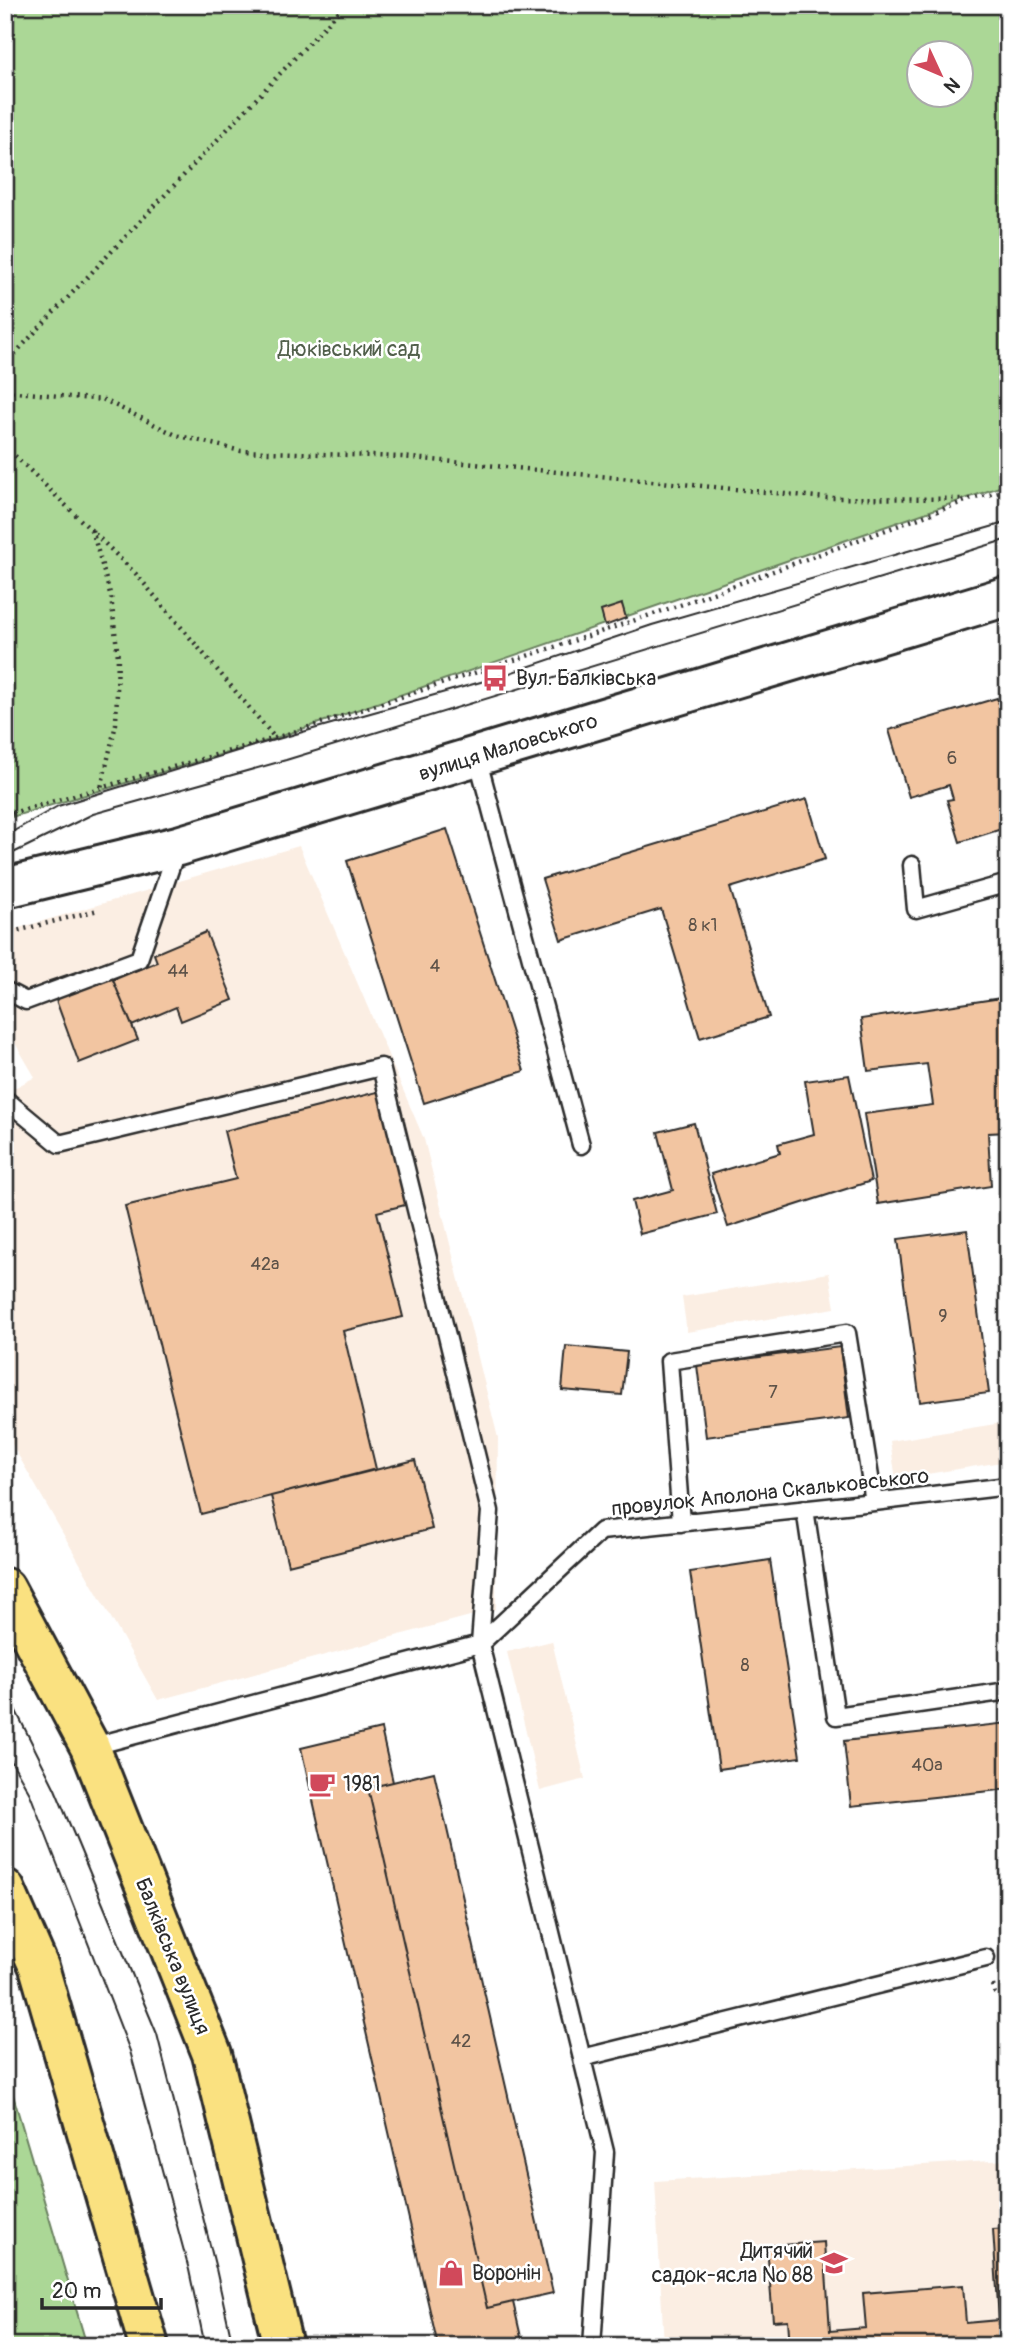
<svg xmlns="http://www.w3.org/2000/svg" width="1013" height="2351" viewBox="0 0 1013 2351" font-family="Pangolin,sans-serif">
  <style>
    .built { fill: #fbeee3 }
    .green { fill: #abd796; stroke: #6b8160; stroke-width: 2; fill-rule: evenodd }
    .building { fill: #f2c5a1; stroke: #2b2b2b; stroke-width: 2 }
    .lines { fill: none; stroke-linecap: round; stroke-linejoin: round }
    .service-casing { stroke: #2b2b2b; stroke-width: 21 }
    .tertiary-casing { stroke: #2b2b2b; stroke-width: 44 }
    .primary-casing { stroke: #2b2b2b; stroke-width: 44 }
    .path { stroke: #2b2b2b; stroke-width: 4.5; stroke-dasharray: 2 5; stroke-linecap: butt }
    .service { stroke: #fff; stroke-width: 16 }
    .tertiary { stroke: #fff; stroke-width: 38 }
    .primary { stroke: #fae180; stroke-width: 38 }
    .tram { stroke: #2b2b2b; stroke-width: 2 }
    .labels { text-anchor: middle; stroke-width: 5; stroke-linejoin: round; paint-order: stroke }
    .number-label { font-size: 18px; fill: #5d5248 }
    .park-label { font-size: 21px; fill: #515f4b; stroke: #fff }
    .poi-label { font-size: 21px; fill: #2b2b2b; stroke: #fff; text-anchor: start }
    .street-label { font-size: 21px; fill: #2b2b2b; stroke: #fff }
  </style>
  <rect width="100%" height="100%" fill="#fff"/>
  <filter id="ink" filterUnits="userSpaceOnUse"><feTurbulence type="fractalNoise" baseFrequency=".0143" numOctaves="2"/><feDisplacementMap in="SourceGraphic" scale="14" xChannelSelector="R" yChannelSelector="G"/><feConvolveMatrix kernelMatrix="1 2 1 2 8 2 1 2 1" color-interpolation-filters="sRGB"/></filter>
  <g filter="url(#ink)">
    <path class="built" d="M299,846l125,293 74,299 -2,171 -338,91 -153,-268v-339l30,-16 -30,-51v-94z
      M829,1273l6,35 -148,24 -5,-35z
      M1008,1422v39l-112,18 -6,-38z
      M552,1641l33,138 -45,12 -33,-139z
      M1008,2160v186h-344l-9,-165z"/>
    <path class="green" d="M5,5h1003v479l-735,255 -268,80zM918,52h42v42h-42z
      M5,2068l82,278h-82z"/>
    <path class="building" d="M622,604l4,14 -21,8 -4,-15z
      M997,698l11,33v96l-48,15 -13,-42 6,-1 -4,-14 -40,12 -20,-67z
      M807,799l18,60 -95,29 39,129 -69,21 -39,-129 -100,31 -19,-61z
      M447,829l77,242 -100,32 -77,-242z
      M206,932l27,68 -52,21 -5,-14 -44,19 -19,-46 44,-18 -3,-8z
      M108,961l5,19 25,60 -59,23 -30,-82z
      M1008,997v135l-20,1 3,53 -113,18 -14,-90 69,-9 -6,-41 -59,7 -7,-52z
      M849,1075l22,106 -143,46 -17,-53 69,-21 -2,-9 36,-10 -9,-53z
      M381,1091l28,113 -32,8 26,105 -60,14 33,138 -175,45 -76,-308 111,-27 -12,-48z
      M694,1123l23,91 -77,20 -8,-33 41,-11 -15,-58z
      M967,1230l22,163 -69,9 -22,-163z
      M566,1346l61,6 -5,43 -60,-5z
      M840,1347l9,71 -143,19 -9,-72z
      M415,1460l17,69 -144,36 -17,-69z
      M770,1560l30,197 -81,12 -29,-197z
      M1008,1723v66l-157,17 -7,-65z
      M381,1729l12,53 -25,6 119,520 26,-6 10,44h-85l-137,-598z
      M434,1772l119,521 -66,15 -119,-520z
      M1008,2228v118h-218l-2,-26 -15,1 -6,-75 57,-4 6,89 36,-3 -3,-35 100,-8 3,38 33,-3 -6,-91z"/>
    <g class="lines">
      <g class="service-casing">
        <path id="service" d="M477,757l104,388
          M912,865l4,44 92,-26
          M5,990l21,11 113,-42 38,-110
          M5,1099l54,45 322,-77 109,444 -10,133 125,508 -13,194
          M805,1509l31,207 172,-25
          M681,1523l-12,-162 178,-28 27,169
          M90,1747l390,-103 121,-113 273,-29 134,-16
          M582,2058l404,-100"/>
      </g>
      <g class="tertiary-casing">
        <path id="tertiary" d="M5,888l173,-42 830,-250"/>
      </g>
      <g class="primary-casing">
        <path id="primary" d="M5,1588l85,159 122,307 71,292
          M5,1889l34,78 110,379"/>
      </g>
      <path class="path" d="M5,364l340,-359
        M5,391l99,9 72,35 65,16 161,6 425,41 138,1
        M5,446l131,128 139,164
        M92,530l19,67 7,60 -2,67 -15,64
        M5,815l270,-77 313,-102 92,-31 291,-106 37,-9
        M5,934l93,-24
        M993,1985l2,8 13,10"/>
      <use href="#service" class="service"/>
      <use href="#tertiary" class="tertiary"/>
      <use href="#primary" class="primary"/>
      <path class="tram" d="M5,836l53,-30 202,-62 235,-66 157,-53 356,-103
        M5,857l88,-43 193,-54 722,-221
        M5,1689l50,100 102,245 59,235 17,77
        M5,1750l25,44 100,257 59,219 16,76"/>
    </g>
  </g>
  <defs>
    <g id="bus-bare" transform="scale(2.1)"><path d="M-5-6H5V4H4V6H2V4H-2V6H-4V4H-5ZM-3.5-4V0h7V-4ZM-3.5 1.2v1.5H-2V1.2ZM2 1.2v1.5H3.5V1.2Z" fill="#d1495b" stroke="#fff" stroke-width="2.5" paint-order="stroke"/></g>
    <g id="cafe-bare" transform="scale(2.1)"><path d="M-5.5-4.5H6V0H3Q3 3.5 0 3.5H-2.5Q-5.5 3.5-5.5 0ZM3-3.2v2h1.7v-2ZM-6 4.5H4V6H-6Z" fill="#d1495b" stroke="#fff" stroke-width="2.5" paint-order="stroke"/></g>
    <g id="school-bare" transform="scale(2.1)"><path d="M0-5L7-2L0 1L-7-2ZM-4 1L0 2.5L4 1V4Q0 6-4 4Z" fill="#d1495b" stroke="#fff" stroke-width="2.5" paint-order="stroke"/></g>
    <g id="shop-bare" transform="scale(2.1)"><path d="M-5-2.5h2.3a2.7 3.5 0 0 1 5.4 0H5L5.5 6h-11ZM-1.5-2.5h3a1.5 2.3 0 0 0-3 0Z" fill="#d1495b" stroke="#fff" stroke-width="2.5" paint-order="stroke"/></g>
  </defs>
  <g fill-rule="evenodd">
    <use href="#bus-bare" x="495" y="678"/>
    <use href="#cafe-bare" x="322" y="1784"/>
    <use href="#school-bare" x="834" y="2263"/>
    <use href="#shop-bare" x="451" y="2273"/>
  </g>
  <g class="labels">
    <g class="number-label">
      <text x="952" y="764">6</text>
      <text x="703" y="931">8 к1</text>
      <text x="435" y="972">4</text>
      <text x="178" y="977">44</text>
      <text x="265" y="1270">42а</text>
      <text x="943" y="1322">9</text>
      <text x="773" y="1398">7</text>
      <text x="745" y="1671">8</text>
      <text x="927" y="1771">40а</text>
      <text x="461" y="2047">42</text>
    </g>
    <g class="park-label">
      <text x="349" y="356">Дюківський сад</text>
    </g>
    <g class="poi-label">
      <text x="516" y="685">Вул. Балківська</text>
      <text x="343" y="1791">1981</text>
      <text x="813" y="2258" text-anchor="end">Дитячий<tspan x="813" dy="24">садок-ясла № 88</tspan></text>
      <text x="472" y="2280">Воронін</text>
    </g>
    <g class="street-label">
      <text transform="translate(508 747) rotate(-17)" y="7">вулиця Маловського</text>
      <text transform="translate(770 1492) rotate(-6)" y="7">провулок Аполона Скальковського</text>
      <text transform="translate(173 1956) rotate(68)" y="7">Балківська вулиця</text>
    </g>
  </g>
  <rect width="1013" height="2351" fill="none" stroke="#fff" stroke-width="28"/>
  <rect x="14" y="14" width="985" height="2323" fill="none" stroke="#2b2b2b" stroke-width="2.5" filter="url(#ink)"/>
  <g transform="translate(940 74) rotate(134)"><circle r="33" fill="#ffffff" stroke="#aaaaaa" stroke-width="2"/>
  <path d="M0-5L12 26L0 18L-12 26Z" fill="#d1495b"/>
  <text y="-10" font-size="19" font-weight="bold" text-anchor="middle" fill="#2b2b2b">N</text>
  </g>
  <path d="M42 2298v10h119v-10" fill="none" stroke="#2b2b2b" stroke-width="3.5"/>
  <text x="52" y="2298" font-size="21" fill="#2b2b2b" stroke="#ffffff" stroke-width="5" paint-order="stroke">20 m</text>
</svg>
